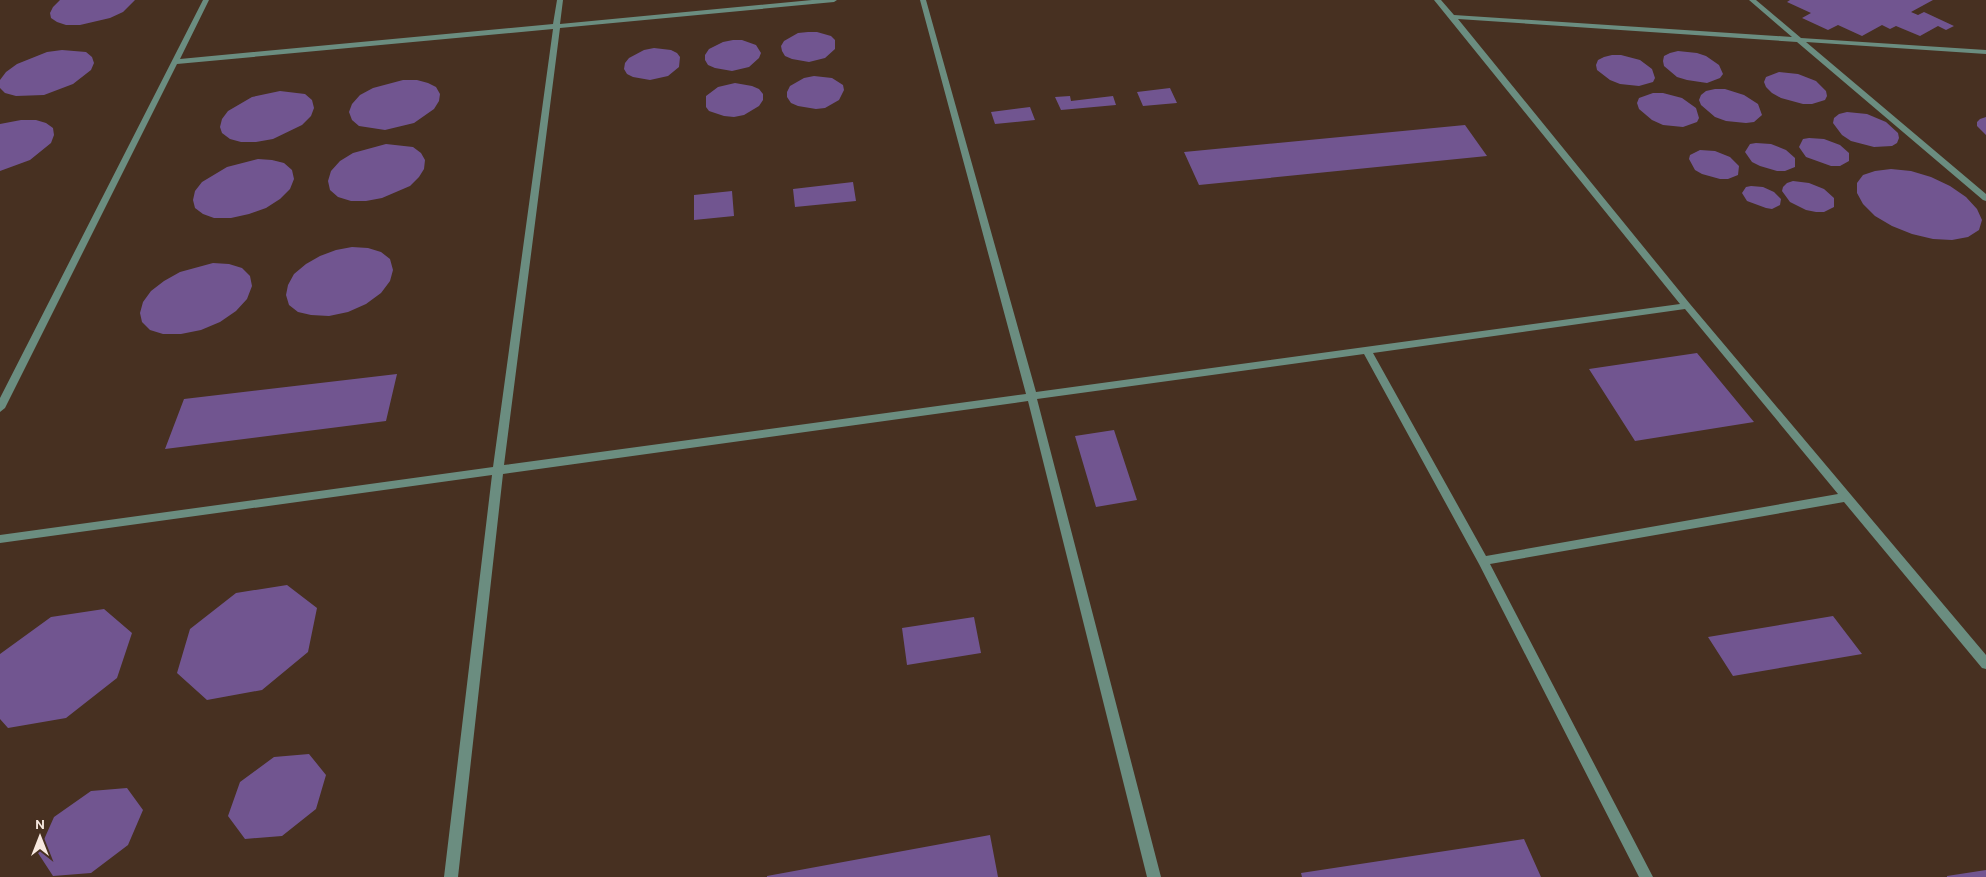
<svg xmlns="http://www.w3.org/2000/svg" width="1986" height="877" viewBox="0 0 1986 877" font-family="Overpass,sans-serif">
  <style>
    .building { fill: #715590 }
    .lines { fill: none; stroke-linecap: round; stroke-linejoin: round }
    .lane { fill: #6b8d80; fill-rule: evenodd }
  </style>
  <rect width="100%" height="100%" fill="#473021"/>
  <path class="building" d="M60,0h75l-12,12 -13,6 -30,7h-14l-9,-3 -6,-4 -1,-5 3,-6z
    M1790,0h143l-22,12 7,3 6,-3 30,14 -8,4 -8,-4 -18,10 -24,-10 -6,3 -8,-4 -20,11 -24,-11 -10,5 -26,-12 9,-5 -24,-11z
    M808,32h9l14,4 4,4v9l-10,9 -16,4 -17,-3 -7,-3 -3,-5 -1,-5 3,-5 14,-8z
    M733,40h9l14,5 5,8 -2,5 -10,9 -17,4 -17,-3 -7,-3 -3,-5v-5l4,-6 14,-7z
    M654,48l17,2 6,3 3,4 -1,10 -11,9 -18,4 -17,-3 -6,-3 -3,-5 1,-6 4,-5 15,-8z
    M62,50l24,2 6,5 2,6 -3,7 -18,14 -29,11 -28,1 -11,-3 -5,-5v-8l6,-8 11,-8 30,-12z
    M1678,51l19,2 9,3 13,9 4,9 -3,4 -13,5 -20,-3 -10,-3 -13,-11 -1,-5 1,-5 6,-3z
    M1612,55h9l19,5 12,9 3,9 -2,4 -14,4 -19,-2 -10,-4 -13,-10 -1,-5 2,-5 6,-3z
    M1779,72l19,2 18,7 10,10 1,5 -2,4 -13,4h-9l-22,-6 -9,-5 -6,-6 -2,-5 2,-5z
    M814,76l18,2 11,7 1,5 -5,10 -14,8 -9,1 -18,-3 -7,-3 -4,-6v-5l3,-6 14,-8z
    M403,80h14l11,3 8,4 4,7 -1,7 -5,8 -20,14 -29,7 -26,-4 -7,-6 -3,-8 3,-8 8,-9 13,-7z
    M735,83l17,3 7,3 4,5v6l-4,6 -15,9 -10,2 -10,-1 -15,-5 -3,-4v-11l12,-9z
    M1170,88l7,15 -34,3 -6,-14z
    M1715,89h10l19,6 14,9 4,11 -8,7 -8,1 -20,-2 -11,-4 -14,-12 -2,-5 2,-5 5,-4z
    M280,91l25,3 7,6 2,8 -3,8 -9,9 -29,14 -17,3h-15l-11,-3 -8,-6 -2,-6 2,-8 6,-8 24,-14z
    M1653,93h10l19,5 14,10 3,10 -2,4 -14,5 -20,-2 -11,-5 -13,-11 -2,-6 2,-5z
    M1070,96l1,5 42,-5 3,9 -55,5 -6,-13z
    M1030,107l5,13 -40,4 -4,-12z
    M1847,112l20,2 19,8 12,11 1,5 -2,5 -5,3 -18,1 -23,-6 -9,-6 -9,-12 1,-5 5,-4z
    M1986,117v18l-9,-9v-4l3,-3z
    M21,120h15l10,3 7,5 1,7 -3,8 -21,17 -30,11v-47z
    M1465,125l22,31 -288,29 -15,-33z
    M1809,138l15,1 16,6 9,8v8l-9,5h-9l-25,-9 -7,-10 4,-8z
    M1756,143l15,1 15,6 9,8v9l-10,4h-8l-17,-5 -8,-4 -7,-10 5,-8z
    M386,144l27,3 8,6 4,7 -1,9 -5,8 -9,9 -28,12 -16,3h-15l-13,-4 -8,-7 -2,-9 3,-10 9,-10 13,-8z
    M1700,150l15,1 15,6 9,9 -1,9 -10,4h-8l-18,-5 -7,-4 -6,-11 1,-4z
    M258,159l14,1 12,3 8,7 2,9 -4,10 -10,10 -14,9 -17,6 -18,4h-17l-11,-4 -8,-6 -2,-8 2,-9 7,-9 25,-15z
    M1891,169l20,2 20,6 19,9 16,11 11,12 5,11 -3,10 -11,7 -16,3 -19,-1 -21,-5 -20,-8 -17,-10 -12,-12 -6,-11v-10l6,-8 12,-4z
    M1793,181l16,2 15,6 10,9v9l-10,5h-8l-10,-2 -16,-8 -8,-11 1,-4 4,-4z
    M853,182l3,19 -61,6 -2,-18z
    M1751,186l12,1 11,5 7,7 -1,6 -8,4 -6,-1 -19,-7 -5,-8 4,-6z
    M732,191l2,25 -40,4v-25z
    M352,247l16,1 13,4 9,7 3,11 -3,11 -9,12 -15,11 -18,8 -19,4 -18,-1 -13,-3 -9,-7 -3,-10 2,-10 6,-11 12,-10 14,-8 16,-6z
    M213,263l16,1 13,4 8,8 2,10 -5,13 -11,12 -16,11 -19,8 -20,4h-18l-13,-4 -8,-8 -2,-9 3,-11 8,-11 13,-10 16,-9z
    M1697,353l57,69 -119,19 -46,-72z
    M397,374l-11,47 -221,28 19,-50z
    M1114,430l23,70 -41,7 -21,-71z
    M287,585l30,23 -9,44 -46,38 -55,10 -30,-27 13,-44 46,-36z
    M104,609l28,24 -15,45 -51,40 -58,10 -8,-9v-65l51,-37z
    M1833,616l29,38 -129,22 -25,-39z
    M974,617l7,36 -74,12 -5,-37z
    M309,754l17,21 -10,34 -34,27 -37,3 -17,-23 12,-34 34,-25z
    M127,788l16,22 -15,35 -37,28 -38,3 -15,-23 16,-36 37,-26z
    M990,835l8,42h-231v-1z
    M1524,839l17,38h-239l-1,-4z
    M1986,870v7h-39v-1z"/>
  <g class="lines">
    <path class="lane" d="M203,0h6l-29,59 373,-35 4,-24h6l-3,24 252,-24h25l-3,2 -274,26 -56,437 522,-71 -106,-394h6l110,392 644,-88 -246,-304h7l13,15 338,22 -43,-37h7l45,38 185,12v4l-180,-12 180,152v7l-3,-1 -186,-158 -339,-23 232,285 296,351v14l-4,-1 -138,-166 -354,62 163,313h-14l-160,-313 -115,-210 -327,45 124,478h-14l-119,-476 -525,73 -45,403h-14l48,-402 -492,68v-8l493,-68 60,-438 -376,35 -172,344 -5,4v-14zM1685,309l153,185 -352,62 -113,-203z"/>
  </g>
  <g transform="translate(40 837)" stroke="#473021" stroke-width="4" paint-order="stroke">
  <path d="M0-4L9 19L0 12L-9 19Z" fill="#f8e9e0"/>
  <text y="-8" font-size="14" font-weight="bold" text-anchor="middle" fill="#f8e9e0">N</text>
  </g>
</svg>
